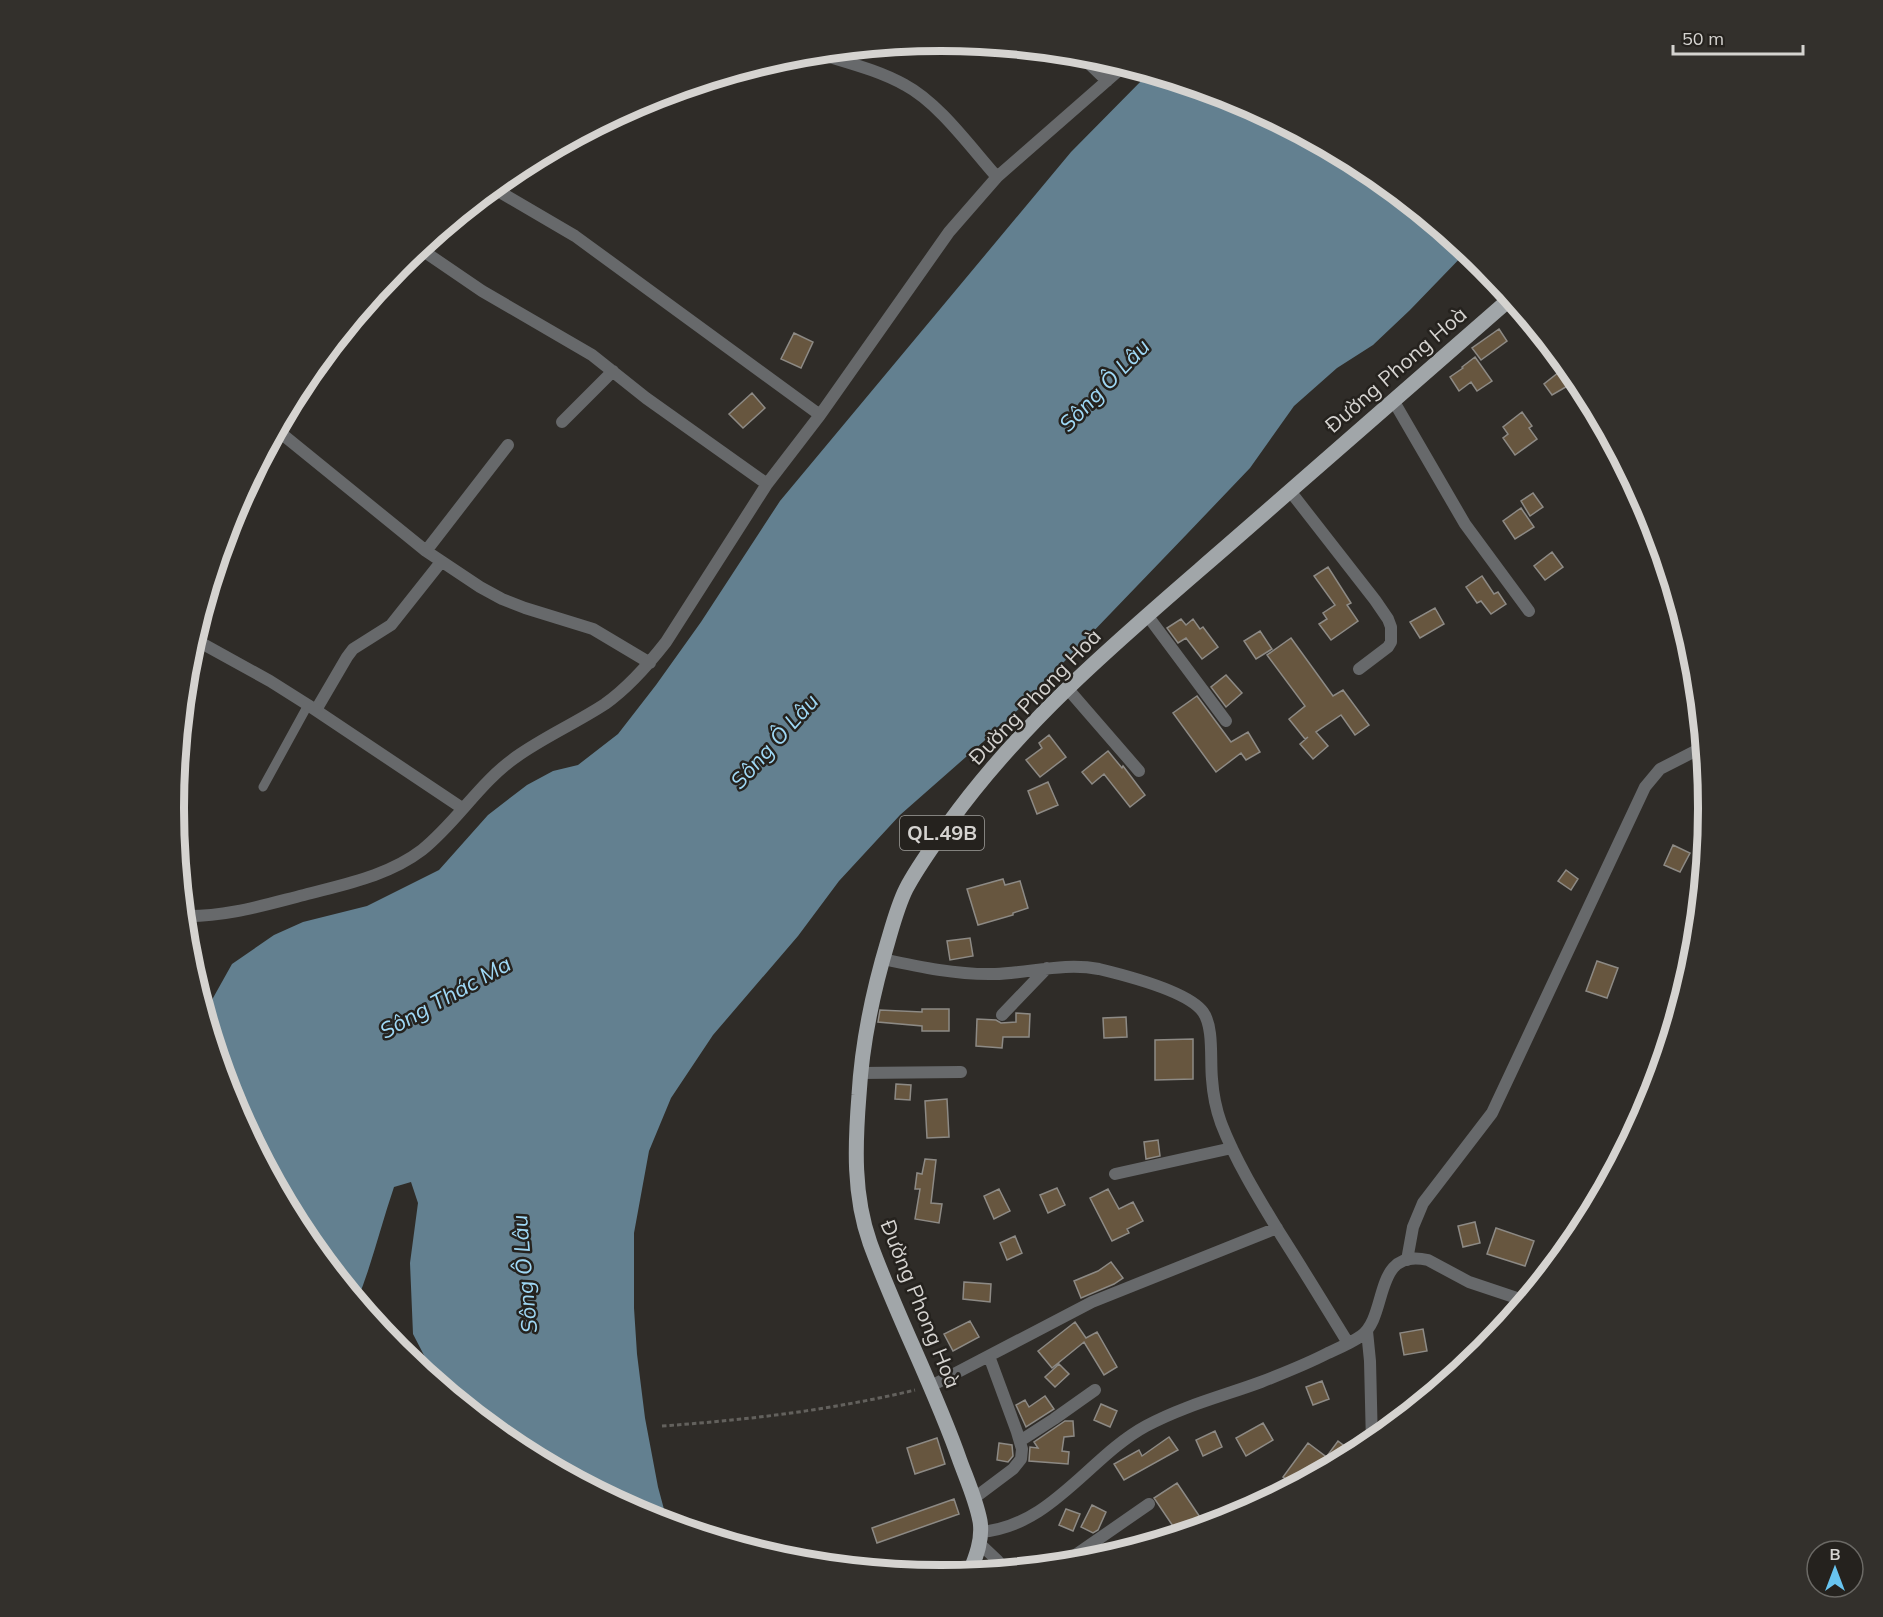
<svg xmlns="http://www.w3.org/2000/svg" width="1883" height="1617" viewBox="0 0 1883 1617" font-family="Mulish,sans-serif">
  <style>
    .water { fill: #638090 }
    .building { fill: #67563f; stroke: #8d8a85; stroke-width: 1.5 }
    .lines { fill: none; stroke-linecap: round; stroke-linejoin: round }
    .path { stroke: #63615d; stroke-width: 3; stroke-dasharray: 4.5 3; stroke-linecap: butt }
    .lane { stroke: #67696b; stroke-width: 9 }
    .street { stroke: #67696b; stroke-width: 12 }
    .primary { stroke: #a1a6a9; stroke-width: 15 }
    .labels { text-anchor: middle; stroke-width: 5; stroke-linejoin: round; paint-order: stroke }
    .shield { fill: #25221e; stroke: #a09e9b; stroke-width: 1.5 }
    .shield-label { font-size: 20px; font-weight: bold; fill: #d5d3d0 }
    .street-label { font-size: 21px; fill: #d5d3d0; stroke: #25221e }
    .water-label { font-size: 22px; font-style: italic; fill: #9fd8f5; stroke: #25221e }
    .rim { fill: none; stroke: #d5d3d0; stroke-width: 8 }
  </style>
  <rect width="100%" height="100%" fill="#2f2c28"/>
  <path class="water" d="M1149,73l87,26 132,71 99,81 -57,59 -37,35 -36,23 -43,38 -44,62 -63,66 -179,186 -108,95 -61,66 -41,55 -85,99 -42,63 -22,53 -15,82v75l3,46 8,64 13,69 10,37 -21,-6 -132,-71 -86,-70 -2,-16 -14,-27 -3,-71 8,-60 -7,-21 -17,5c-13,38 -22,77 -37,114l-54,-66 -71,-133 -26,-86 7,-18 19,-34 42,-29 29,-13 64,-16 72,-36 49,-55 39,-30 26,-14 25,-6 40,-31 38,-49 45,-63 79,-121 291,-349z"/>
  <path class="building" d="M1499,329l8,12 -26,19 -9,-12z
    M794,333l19,9 -12,26 -20,-9z
    M1475,357l17,24 -15,10 -6,-9 -12,9 -9,-14 13,-9 -1,-1z
    M1571,371l7,9 -26,15 -8,-11 15,-12 6,2z
    M752,393l13,15 -22,20 -14,-14z
    M1522,412l10,14 -3,2 8,11 -22,16 -12,-17 5,-4 -5,-7z
    M1533,493l10,14 -13,9 -9,-15z
    M1521,508l13,19 -19,12 -12,-18z
    M1552,552l11,15 -18,13 -11,-14z
    M1328,567l23,36 -4,2 11,16 -27,19 -12,-16 8,-5 -4,-6 12,-8 -21,-29z
    M1482,576l12,18 4,-2 8,12 -15,10 -10,-13 -4,2 -11,-16z
    M1435,608l9,16 -24,14 -10,-16z
    M1181,619l5,6 7,-6 7,10 3,-2 15,20 -16,12 -16,-21 -8,5 -11,-15z
    M1260,631l12,18 -16,10 -12,-18z
    M1291,638l42,58 10,-6 26,35 -14,10 -14,-20 -25,17 12,14 -15,13 -13,-15 8,-7 -3,2 -16,-20 16,-13 -38,-51z
    M1226,675l16,18 -16,14 -15,-20z
    M1197,696l34,46 17,-10 12,20 -14,8 -5,-7 -25,19 -43,-59z
    M1049,735l17,22 -26,20 -14,-17 16,-12 -3,-5z
    M1108,751l14,17 1,-2 22,29 -15,12 -26,-33 -12,10 -10,-12z
    M1048,782l10,23 -21,9 -9,-23z
    M1673,845l17,8 -10,19 -16,-7z
    M1566,870l12,9 -7,11 -13,-9z
    M1003,879l2,6 15,-4 8,27 -15,5v2l-35,10 -11,-36z
    M970,938l3,18 -23,4 -3,-19z
    M1597,961l21,7 -11,30 -21,-7z
    M922,1009h27v22h-27v-5l-44,-4 2,-12 42,2z
    M1016,1013l14,1 -1,23h-26l-1,11 -26,-2 1,-27 19,1 5,3 15,-1z
    M1126,1017l1,20 -23,1 -1,-20z
    M1193,1039v40l-38,1v-40z
    M896,1084l15,1 -1,15 -15,-1z
    M947,1099l2,38 -22,1 -2,-37z
    M1158,1140l2,16 -14,3 -2,-17z
    M925,1159l11,1 -5,43 11,1 -3,19 -24,-4 5,-30h-5l2,-16 5,1z
    M1057,1188l8,17 -17,8 -8,-18z
    M999,1189l11,22 -16,8 -10,-23z
    M1108,1189l11,20 14,-7 10,19 -16,8 2,4 -17,8 -22,-43z
    M1475,1222l5,21 -17,4 -5,-21z
    M1496,1228l38,13 -9,25 -38,-12z
    M1015,1236l7,17 -15,7 -7,-17z
    M1111,1262l12,16 -9,6 -33,14 -7,-17 24,-10z
    M964,1282l27,2 -1,18 -27,-3z
    M970,1321l9,16 -26,14 -9,-17z
    M1075,1322l11,16 11,-6 20,35 -13,8 -20,-33 -32,26 -14,-17z
    M1423,1329l4,22 -23,4 -4,-22z
    M1059,1364l10,10 -14,13 -10,-10z
    M1322,1381l7,18 -16,6 -7,-18z
    M1045,1396l9,13 -28,18 -10,-22 9,-5 4,7z
    M1101,1404l16,7 -7,16 -16,-7z
    M1065,1421h8l1,15 -10,1 -2,14 7,1 -1,12 -39,-3 1,-14 8,1 -4,-6z
    M1263,1423l10,17 -27,16 -10,-18z
    M1215,1431l7,16 -19,9 -7,-16z
    M1169,1437l9,13 -54,30 -10,-16 25,-14 3,6z
    M937,1438l8,26 -30,10 -8,-26z
    M1338,1441l17,13 -18,10 -10,-8z
    M999,1443l13,2 1,11 -5,6 -11,-2z
    M1308,1443l21,16 -12,15 -21,12 -13,-9z
    M1177,1483l27,40 -12,8 -13,4 -25,-37z
    M954,1499l5,15 -82,29 -5,-15z
    M1092,1505l14,7 -8,18 -5,3 -12,-6z
    M1066,1509l14,5 -7,17 -14,-6z"/>
  <g class="lines">
    <path class="path" d="M662,1426c85,-6 170,-16 253,-36"/>
    <path class="lane" d="M263,787l45,-82"/>
    <path class="street" d="M817,53c28,9 62,17 88,32 34,18 66,63 92,92
      M1079,54l28,27
      M493,188l82,48 245,179
      M419,248l63,43 110,64 54,43 121,86
      M1555,351l9,15
      M1393,400l72,124 64,87
      M562,422l51,-51
      M277,430l149,121 54,36 22,12 23,9 68,21 57,34
      M1290,491l85,109 13,19 3,8v15l-3,5 -29,22
      M426,551l82,-106
      M1147,615l79,106
      M194,639l76,42 38,24 154,103
      M1067,688l72,83
      M316,710l31,-53 6,-8 38,-24 50,-63
      M184,916c42,1 80,-11 120,-21 41,-11 84,-19 118,-45 35,-28 57,-67 94,-93 28,-20 60,-34 89,-53 24,-17 43,-39 61,-62l101,-158 53,-69 129,-183 48,-55 128,-112
      M883,959c37,8 74,16 112,15 35,-1 69,-12 104,-5 25,6 89,22 104,43 11,15 7,48 9,67 1,15 4,30 9,44 15,39 38,76 60,112 23,36 45,72 67,108
      M1002,1015l45,-47
      M860,1073l101,-1
      M1115,1174l117,-26
      M1407,1260l6,-33 10,-24 69,-90 153,-326 15,-18 43,-22
      M1367,1331l3,30 2,83
      M931,1386l161,-84 185,-74
      M1020,1441l34,-22 41,-29
      M973,1499l40,-30 8,-10 1,-10 -5,-17 -28,-76
      M980,1532c71,-5 109,-75 166,-106 37,-20 77,-30 115,-44 23,-9 46,-18 67,-29 11,-5 23,-10 33,-17 28,-20 11,-89 67,-76l41,22 57,19
      M979,1543l18,17 8,10
      M1061,1565l88,-61"/>
    <path class="primary" d="M969,1574c7,-17 14,-35 11,-53 -4,-21 -13,-41 -20,-60 -26,-74 -63,-144 -90,-218 -17,-48 -15,-98 -11,-148 3,-52 14,-104 29,-154 5,-17 10,-36 18,-52 12,-23 28,-44 43,-66 77,-107 179,-191 278,-277 95,-82 189,-166 284,-248"/>
  </g>
  <g class="labels">
    <rect class="shield" x="900" y="816" width="84" height="34" rx="4.5"/>
    <g class="shield-label">
      <text x="942" y="840">QL.49B</text>
    </g>
    <g class="street-label">
      <text transform="translate(1396 370) rotate(-41)" y="7">Đường Phong Hoà</text>
      <text transform="translate(1035 697) rotate(-46)" y="7">Đường Phong Hoà</text>
      <text transform="translate(920 1304) rotate(68)" y="7">Đường Phong Hoà</text>
    </g>
    <g class="water-label">
      <text transform="translate(1104 385) rotate(-46)" y="8">Sông Ô Lâu</text>
      <text transform="translate(774 741) rotate(-48)" y="8">Sông Ô Lâu</text>
      <text transform="translate(445 997) rotate(-29)" y="8">Sông Thác Ma</text>
      <text transform="translate(524 1274) rotate(-95)" y="8">Sông Ô Lâu</text>
    </g>
  </g>
  <path d="M0 0H1883V1617H0ZM184 808a757 757 0 1 1 1514 0a757 757 0 1 1-1514 0Z" fill="#33302c" fill-rule="evenodd"/>
  <path class="rim" d="M184 808a757 757 0 1 1 1514 0a757 757 0 1 1-1514 0Z"/>
  <g transform="translate(1835 1569)"><circle r="28" fill="#25221e" stroke="#6b6965" stroke-width="1.5"/>
  <path d="M0-4.5L10 22L0 15L-10 22Z" fill="#68c4f0"/>
  <text y="-9" font-size="16" font-weight="bold" text-anchor="middle" fill="#d5d3d0">B</text>
  </g>
  <path d="M1673 45v9h130v-9" fill="none" stroke="#d5d3d0" stroke-width="3"/>
  <text x="1682" y="45" font-size="18" fill="#d5d3d0" stroke="#25221e" stroke-width="4.5" paint-order="stroke">50 m</text>
</svg>
